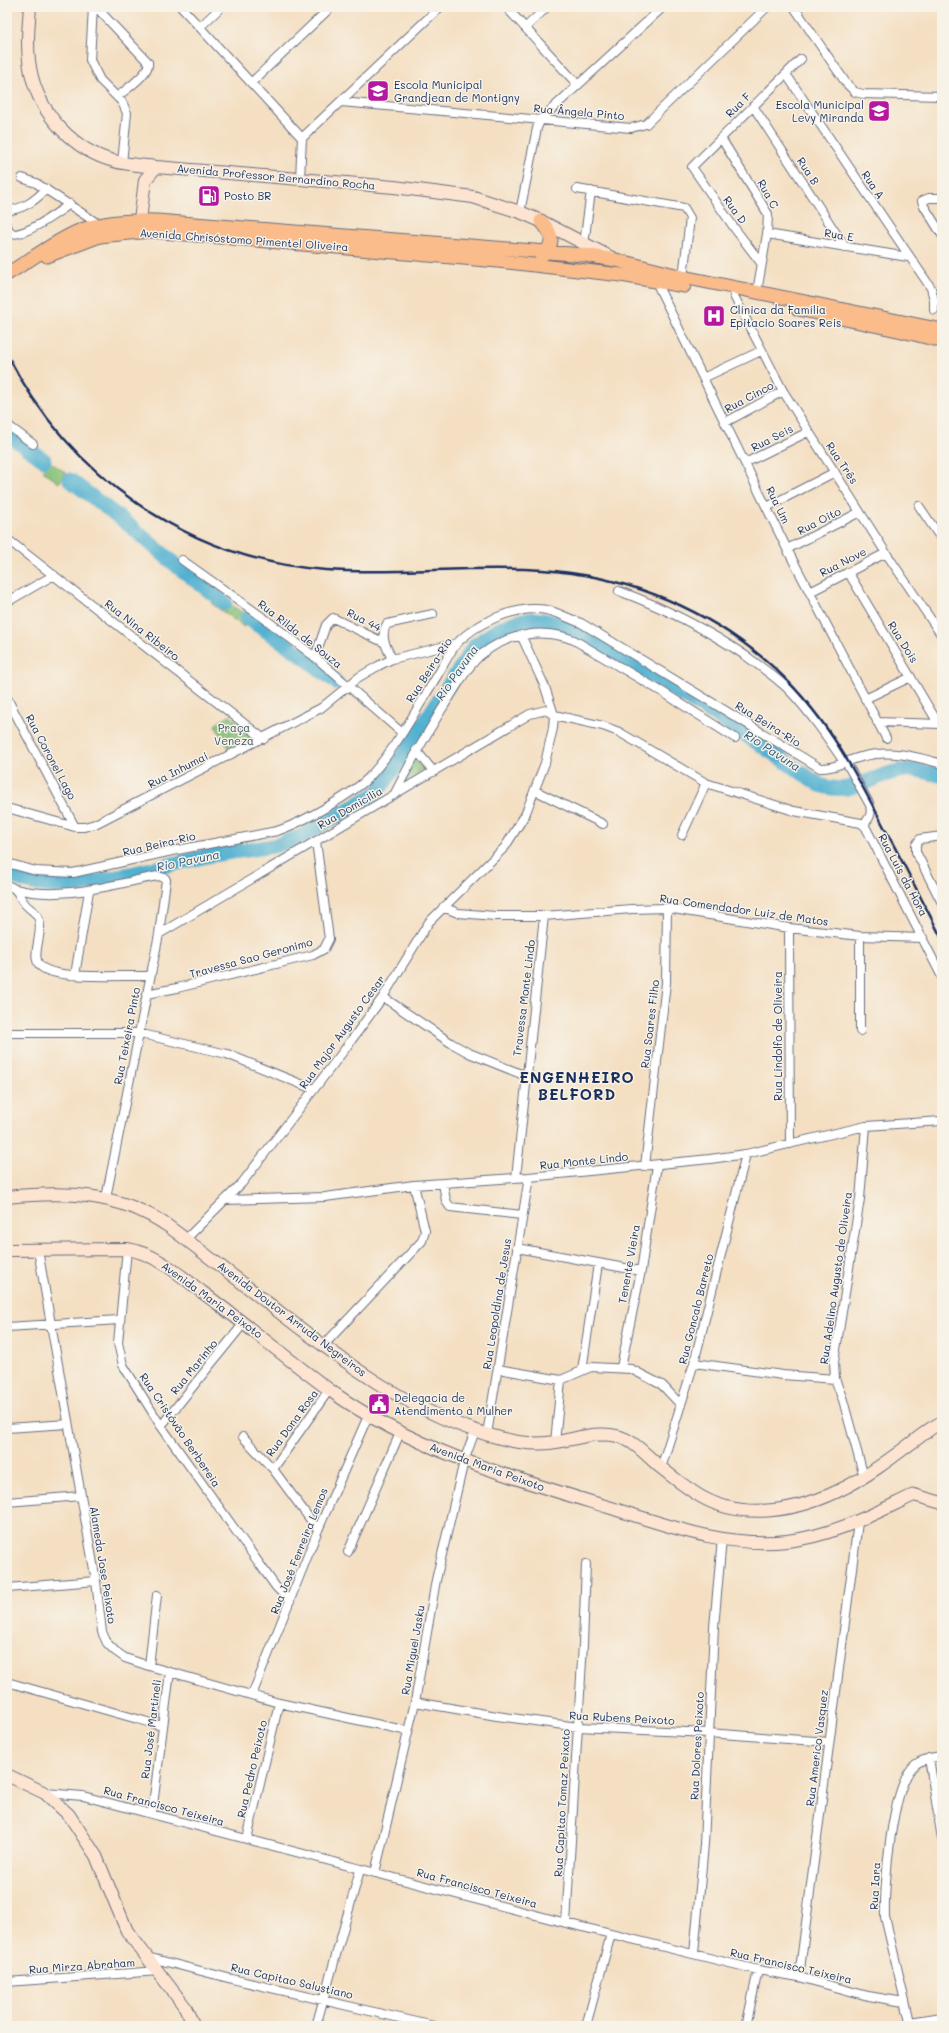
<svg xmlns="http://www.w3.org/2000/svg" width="949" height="2033" viewBox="0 0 949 2033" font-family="Mali,sans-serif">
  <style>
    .grass { fill: #89c57a; stroke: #527a6c }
    .park { fill: url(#park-dots); stroke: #527a6c }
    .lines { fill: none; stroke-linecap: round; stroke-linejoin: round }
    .river { stroke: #51b1d0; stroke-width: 15 }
    .minor-casing { stroke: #676d81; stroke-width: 10 }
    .secondary-casing { stroke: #676d81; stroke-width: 14 }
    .primary-casing { stroke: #676d81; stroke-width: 15 }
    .minor { stroke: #fff; stroke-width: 8 }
    .secondary { stroke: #fde4d0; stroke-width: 12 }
    .primary { stroke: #f9bc8a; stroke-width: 13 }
    .rail { stroke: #1b2f5e; stroke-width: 2.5 }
    .labels { text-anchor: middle; stroke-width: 3; stroke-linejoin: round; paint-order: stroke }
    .poi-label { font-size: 11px; fill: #1b2f5e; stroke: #f7f3e8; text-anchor: start }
    .street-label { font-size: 11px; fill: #1b2f5e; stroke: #f7f3e8 }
    .park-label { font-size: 11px; fill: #365465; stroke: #f7f3e8 }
    .water-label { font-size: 12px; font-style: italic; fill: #2b5680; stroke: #f7f3e8 }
    .district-label { font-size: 15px; font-weight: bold; letter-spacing: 1px; fill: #1b2f5e; stroke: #f7f3e8 }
  </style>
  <defs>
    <pattern id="park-dots" width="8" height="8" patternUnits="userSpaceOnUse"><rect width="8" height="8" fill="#89c57a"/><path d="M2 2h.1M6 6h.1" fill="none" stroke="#6fa067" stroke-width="1.8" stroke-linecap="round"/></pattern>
  </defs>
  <rect width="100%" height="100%" fill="#f7f3e8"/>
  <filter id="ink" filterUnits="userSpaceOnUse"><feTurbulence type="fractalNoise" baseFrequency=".025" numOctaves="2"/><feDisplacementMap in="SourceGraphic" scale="8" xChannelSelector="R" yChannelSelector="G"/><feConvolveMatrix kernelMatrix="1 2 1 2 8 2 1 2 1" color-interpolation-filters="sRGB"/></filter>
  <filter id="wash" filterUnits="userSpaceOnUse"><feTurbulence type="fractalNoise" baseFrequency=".012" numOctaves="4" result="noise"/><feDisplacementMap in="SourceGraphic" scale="16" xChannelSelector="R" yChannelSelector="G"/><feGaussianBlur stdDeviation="0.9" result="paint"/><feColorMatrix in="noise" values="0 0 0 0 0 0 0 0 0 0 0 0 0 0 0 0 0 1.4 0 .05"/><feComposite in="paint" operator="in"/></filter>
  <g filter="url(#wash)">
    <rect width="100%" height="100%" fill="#f4dfc2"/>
    <path class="grass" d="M50,462l16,11 -7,10 -16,-12z"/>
    <path class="park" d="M215,598l10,7 2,-3 20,14 -2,4 2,2 -3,5 -33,-24z
      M229,715l21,17 2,6 -23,11 -14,-24z
      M414,759l10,10 -22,15z"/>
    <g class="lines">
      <path class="river" d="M7,434l37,26
        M70,480l59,45 49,42 47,36
        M247,618l52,35 37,29
        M7,875l24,8 20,3 31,-1 130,-30 62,-9 26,-9 75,-43 10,-12 90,-137c19,-14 42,-29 67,-25 27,4 52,23 76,36 69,40 136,84 202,129 33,13 55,-13 86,-15 11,-1 25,3 36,6"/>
    </g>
  </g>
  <g filter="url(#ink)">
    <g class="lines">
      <g class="minor-casing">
        <path id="minor" d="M93,7l-3,53 10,20 22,22 5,11 -5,50
          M96,7l52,55c3,11 -23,28 -31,35
          M181,7l121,131 -2,40
          M506,7l71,77
          M794,7l52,76 9,9 8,2 79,2
          M200,27l21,-20
          M526,27l21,-20
          M786,74l145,214 3,12v10
          M252,82l79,-75
          M341,102l290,26 15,-4 121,-117
          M753,106l92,141
          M302,138l138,-131
          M721,138l47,76 -1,20 -10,58
          M22,178l14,5 64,42
          M577,189l107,19 6,10 -7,59
          M942,198h-13l-7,3 2,5 18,29
          M7,211c17,-3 27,-9 39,-22
          M520,212l17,-84 4,-9 122,-112
          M7,226l4,8c17,1 44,-20 59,-30
          M767,234l141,23
          M584,244l7,-53
          M761,263l-26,-34 -43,-62 109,-108
          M655,280l132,269 99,189
          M734,296l49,95 103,162 56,83
          M703,378l58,-27
          M7,422l3,5 23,17
          M726,422l57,-31
          M745,463l63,-31
          M919,506l23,34
          M767,507l68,-35
          M7,539l257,200
          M787,549l73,-37
          M182,560l83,59 50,38 86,75
          M848,572l90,151
          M619,591c46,17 87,38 127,65 15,11 30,21 43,34 21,22 38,47 55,72
          M810,592l76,-39
          M7,602l47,-27
          M315,657l11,-32 7,-7 52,25
          M392,659c-5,-11 -13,-23 -5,-35l46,-10
          M7,698l68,129
          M865,699l46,-22
          M877,722l64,2
          M416,750l18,22
          M846,762l24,43c2,9 0,13 -7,20
          M536,791l67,33
          M394,795c18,-36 38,-71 60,-105 8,-12 17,-28 28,-36 27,-21 61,-26 92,-14l90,53 71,45
          M7,808l68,19h9l11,-3 226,-116 38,-31 19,-11 14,-7 66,-16
          M682,835l24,-52
          M942,836l-22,3 -4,6v7l26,51
          M7,863l29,8 37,2 99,-22 105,-20c24,-8 79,-38 95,-57 26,-29 45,-66 65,-98 7,-11 13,-25 21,-34 19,-19 53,-34 80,-33 14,0 29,9 43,14l239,145c15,1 27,-8 41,-11 28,-8 53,-1 81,7
          M7,885c13,5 10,10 18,19 4,5 10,7 13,13 8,15 -11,42 5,51 19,12 82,7 106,8
          M16,889c46,12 97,-5 142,-13l7,2 1,2 -7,54 -53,264
          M443,907l15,6 37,3h49l88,-7 35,-1 122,20 71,8 63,2
          M789,928l1,216
          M159,934l371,-220 16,-4 8,5 49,11 16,6 87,51 88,28 67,12 4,3 77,151
          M860,936v95
          M75,975l14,-84
          M146,994l31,-6 136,-33 11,-6 5,-10 -13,-98
          M383,997l68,46 18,10 57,23
          M7,1033h131l89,21 86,35
          M645,1166l21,-183 1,-75
          M516,1178l28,-262
          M443,1183l3,18 4,6 72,8
          M225,1200l100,-3 89,-12 115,-8 181,-18 36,-5 120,-28 76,-5
          M186,1239l56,-56 103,-134 38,-52 46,-75 76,-75 20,-32 20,-52 8,-35 1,-13 -9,-28 -24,-52
          M517,1248l124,23
          M127,1249l-9,94 5,22 38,61 115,161 14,14
          M38,1250l58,331 6,51 5,11 8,8 10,7 24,8 130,37 129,28
          M7,1327l112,-7
          M323,1346l99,-105 3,-10 -11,-46
          M694,1363l89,12 52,4
          M621,1367l20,-96 16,-106
          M498,1369l63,11 30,-13 40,2 31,16 19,20
          M582,1370l16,-106
          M161,1426l83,-103
          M7,1428l61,-4
          M487,1434l42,-257
          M243,1437l30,32 45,61
          M555,1443l6,-63
          M661,1468l33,-105 52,-209
          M273,1469l56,-79
          M864,1477l-21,-77 -8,-21 -1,-17 26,-163 6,-73
          M7,1502l74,-6
          M348,1552l52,-119
          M7,1588l89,-7
          M149,1666l8,-71
          M7,1682l155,44
          M252,1695l66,-165 50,-114
          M415,1702l82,14 81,11 130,6 121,9
          M929,1758l13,81
          M45,1793l38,3 483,127 192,47 41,7 69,19 36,6
          M152,1813l18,-141
          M247,1839l32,-136
          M375,1873l40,-171 21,-122 28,-119 11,-30
          M566,1923l17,-279 3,-80
          M694,1954l10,-110 10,-217 8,-88
          M147,1957l85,22 202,47
          M799,1977l59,-455
          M7,1982l152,-11
          M747,2022l11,-52
          M910,2022l32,-5
          M316,2026l44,-156
          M586,2026l25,-92
          M911,2026l-26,-109c-1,-31 6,-134 31,-153 7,-5 17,-7 26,-8"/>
      </g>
      <g class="secondary-casing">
        <path id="secondary" d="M30,7c-2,23 -4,47 2,70 10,39 43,74 82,84 13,4 28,4 42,6l238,20 79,10 47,15 21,9 71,37
          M145,228l-5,-8 5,-40 11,-13
          M7,1197c57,-6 112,-5 161,29 39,29 77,59 115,89 66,51 135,102 217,123 18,5 38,7 56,4 20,-3 41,-11 61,-6 17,4 30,20 43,31 11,9 23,18 35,26 45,30 106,18 151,-6 31,-16 59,-40 87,-60l9,-5
          M7,1250l120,-1c28,4 53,26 75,43 44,32 85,67 129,99 82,59 181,87 277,116 58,18 117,41 179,34 46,-5 86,-27 127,-46l28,8
          M7,1775l38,18 24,22 27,41 31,75 58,76 9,19"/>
      </g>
      <g class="primary-casing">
        <path id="primary" d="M541,221c12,13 15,23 0,35
          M47,256l53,-20 50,-5 348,30 123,14 63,11
          M7,274c24,-14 46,-32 72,-43 24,-10 52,-11 78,-10l427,34 32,5 67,17 259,53
          M798,309l104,22 40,10"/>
      </g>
      <use href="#minor" class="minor"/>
      <use href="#secondary" class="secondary"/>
      <use href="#primary" class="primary"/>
      <path class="rail" d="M7,354c62,122 181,206 319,216 72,5 144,-5 216,0 77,5 151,33 211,80 62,48 96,109 131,177 20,37 39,75 58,112"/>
    </g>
  </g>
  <defs>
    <g id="school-square" transform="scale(1.15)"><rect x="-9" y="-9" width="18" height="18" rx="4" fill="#b5179e" stroke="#f7f3e8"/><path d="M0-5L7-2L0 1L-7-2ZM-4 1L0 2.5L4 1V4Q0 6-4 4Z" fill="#fff"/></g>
    <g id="fuel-square" transform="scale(1.15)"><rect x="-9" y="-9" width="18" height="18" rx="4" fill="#b5179e" stroke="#f7f3e8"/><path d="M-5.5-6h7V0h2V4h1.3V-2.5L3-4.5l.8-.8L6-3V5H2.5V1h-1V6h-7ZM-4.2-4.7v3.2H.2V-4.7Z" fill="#fff"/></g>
    <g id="hospital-square" transform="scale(1.15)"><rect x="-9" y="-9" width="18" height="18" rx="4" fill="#b5179e" stroke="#f7f3e8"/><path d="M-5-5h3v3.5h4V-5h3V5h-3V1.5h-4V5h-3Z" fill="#fff"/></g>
    <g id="civic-square" transform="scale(1.15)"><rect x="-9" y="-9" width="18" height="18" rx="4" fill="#b5179e" stroke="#f7f3e8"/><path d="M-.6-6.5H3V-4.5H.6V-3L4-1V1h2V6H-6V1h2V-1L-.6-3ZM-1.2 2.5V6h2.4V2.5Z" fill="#fff"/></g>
  </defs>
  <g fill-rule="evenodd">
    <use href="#school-square" x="378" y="91"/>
    <use href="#school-square" x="879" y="111"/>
    <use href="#fuel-square" x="209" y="196"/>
    <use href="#hospital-square" x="714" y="316"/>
    <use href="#civic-square" x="379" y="1404"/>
  </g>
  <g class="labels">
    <g class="poi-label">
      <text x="394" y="89">Escola Municipal<tspan x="394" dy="13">Grandjean de Montigny</tspan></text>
      <text x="864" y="109" text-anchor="end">Escola Municipal<tspan x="864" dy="13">Levy Miranda</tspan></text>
      <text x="224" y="200">Posto BR</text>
      <text x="730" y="314">Clínica da Família<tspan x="730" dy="13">Epitacio Soares Reis</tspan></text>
      <text x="394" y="1402">Delegacia de<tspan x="394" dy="13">Atendimento à Mulher</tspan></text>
    </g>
    <g class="street-label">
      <text transform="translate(738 105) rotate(-44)" y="4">Rua F</text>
      <text transform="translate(579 112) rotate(5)" y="4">Rua Ângela Pinto</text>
      <text transform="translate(808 171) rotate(57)" y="4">Rua B</text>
      <text transform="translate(276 177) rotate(5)" y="4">Avenida Professor Bernardino Rocha</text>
      <text transform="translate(873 185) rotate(56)" y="4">Rua A</text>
      <text transform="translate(768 194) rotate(61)" y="4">Rua C</text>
      <text transform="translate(735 210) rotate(54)" y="4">Rua D</text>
      <text transform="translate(839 235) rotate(9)" y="4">Rua E</text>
      <text transform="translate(244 240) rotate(4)" y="4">Avenida Chrisóstomo Pimentel Oliveira</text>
      <text transform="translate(749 397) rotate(-28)" y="4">Rua Cinco</text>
      <text transform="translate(772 438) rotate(-27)" y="4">Rua Seis</text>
      <text transform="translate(842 463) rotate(56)" y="4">Rua Três</text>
      <text transform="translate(778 505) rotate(64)" y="4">Rua Um</text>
      <text transform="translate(819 521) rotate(-27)" y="4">Rua Oito</text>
      <text transform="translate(843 562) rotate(-27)" y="4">Rua Nove</text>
      <text transform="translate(364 620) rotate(27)" y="4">Rua 44</text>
      <text transform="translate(142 630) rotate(38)" y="4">Rua Nina Ribeiro</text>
      <text transform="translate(300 634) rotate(38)" y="4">Rua Rilda de Souza</text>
      <text transform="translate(903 642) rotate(58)" y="4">Rua Dois</text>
      <text transform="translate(429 670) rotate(-57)" y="4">Rua Beira-Rio</text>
      <text transform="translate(768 724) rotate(32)" y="4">Rua Beira-Rio</text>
      <text transform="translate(51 757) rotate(62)" y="4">Rua Coronel Lago</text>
      <text transform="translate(178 770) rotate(-27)" y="4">Rua Inhumaí</text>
      <text transform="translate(350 808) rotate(-30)" y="4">Rua Domicilia</text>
      <text transform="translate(159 844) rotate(-13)" y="4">Rua Beira-Rio</text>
      <text transform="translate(903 875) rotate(62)" y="4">Rua Luís da Hora</text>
      <text transform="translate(744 910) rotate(8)" y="4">Rua Comendador Luiz de Matos</text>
      <text transform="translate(251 958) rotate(-15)" y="4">Travessa Sao Geronimo</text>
      <text transform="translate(524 998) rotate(-83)" y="4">Travessa Monte Lindo</text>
      <text transform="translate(650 1024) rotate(-83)" y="4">Rua Soares Filho</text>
      <text transform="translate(342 1032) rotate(-54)" y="4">Rua Major Augusto Cesar</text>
      <text transform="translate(127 1036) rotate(-79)" y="4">Rua Teixeira Pinto</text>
      <text transform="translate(778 1036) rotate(-90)" y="4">Rua Lindolfo de Oliveira</text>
      <text transform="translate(584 1161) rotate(-6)" y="4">Rua Monte Lindo</text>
      <text transform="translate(629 1264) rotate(-80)" y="4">Tenente Vieira</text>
      <text transform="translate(836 1278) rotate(-82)" y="4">Rua Adelino Augusto de Oliveira</text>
      <text transform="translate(212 1300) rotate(36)" y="4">Avenida Maria Peixoto</text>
      <text transform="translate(497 1304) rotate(-81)" y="4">Rua Leopoldina de Jesus</text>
      <text transform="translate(696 1309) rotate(-76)" y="4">Rua Goncalo Barreto</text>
      <text transform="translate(292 1319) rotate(37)" y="4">Avenida Doutor Arruda Negreiros</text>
      <text transform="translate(194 1367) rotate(-51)" y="4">Rua Marinho</text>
      <text transform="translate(292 1423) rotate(-54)" y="4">Rua Dona Rosa</text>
      <text transform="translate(180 1430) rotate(56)" y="4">Rua Cristóvão Berbereia</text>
      <text transform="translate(487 1467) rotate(20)" y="4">Avenida Maria Peixoto</text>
      <text transform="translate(299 1551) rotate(-68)" y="4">Rua José Ferreira Lemos</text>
      <text transform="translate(103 1565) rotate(81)" y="4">Alameda Jose Peixoto</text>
      <text transform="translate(413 1650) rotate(-80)" y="4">Rua Miguel Jasku</text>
      <text transform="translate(622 1718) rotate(3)" y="4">Rua Rubens Peixoto</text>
      <text transform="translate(151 1729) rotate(-83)" y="4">Rua José Martineli</text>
      <text transform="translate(697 1746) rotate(-87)" y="4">Rua Dolores Peixoto</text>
      <text transform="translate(817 1748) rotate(-83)" y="4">Rua Americo Vasquez</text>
      <text transform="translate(252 1769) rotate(-77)" y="4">Rua Pedro Peixoto</text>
      <text transform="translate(562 1803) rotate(-87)" y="4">Rua Capitao Tomaz Peixoto</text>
      <text transform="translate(164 1806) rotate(15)" y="4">Rua Francisco Teixeira</text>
      <text transform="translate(875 1886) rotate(-87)" y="4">Rua Iara</text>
      <text transform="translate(477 1888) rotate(15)" y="4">Rua Francisco Teixeira</text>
      <text transform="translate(82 1966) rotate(-4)" y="4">Rua Mirza Abraham</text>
      <text transform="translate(791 1966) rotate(13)" y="4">Rua Francisco Teixeira</text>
      <text transform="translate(292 1981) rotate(13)" y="4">Rua Capitao Salustiano</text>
    </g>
    <g class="park-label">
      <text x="234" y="732">Praça<tspan x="234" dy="13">Veneza</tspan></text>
    </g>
    <g class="water-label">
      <text transform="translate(457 673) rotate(-55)" y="4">Rio Pavuna</text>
      <text transform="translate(772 751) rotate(33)" y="4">Rio Pavuna</text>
      <text transform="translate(188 861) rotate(-12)" y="4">Rio Pavuna</text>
    </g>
    <g class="district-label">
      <text x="577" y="1083">ENGENHEIRO<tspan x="577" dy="17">BELFORD</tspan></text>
    </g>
  </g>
  <rect width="949" height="2033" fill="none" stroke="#f7f3e8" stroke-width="24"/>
</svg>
